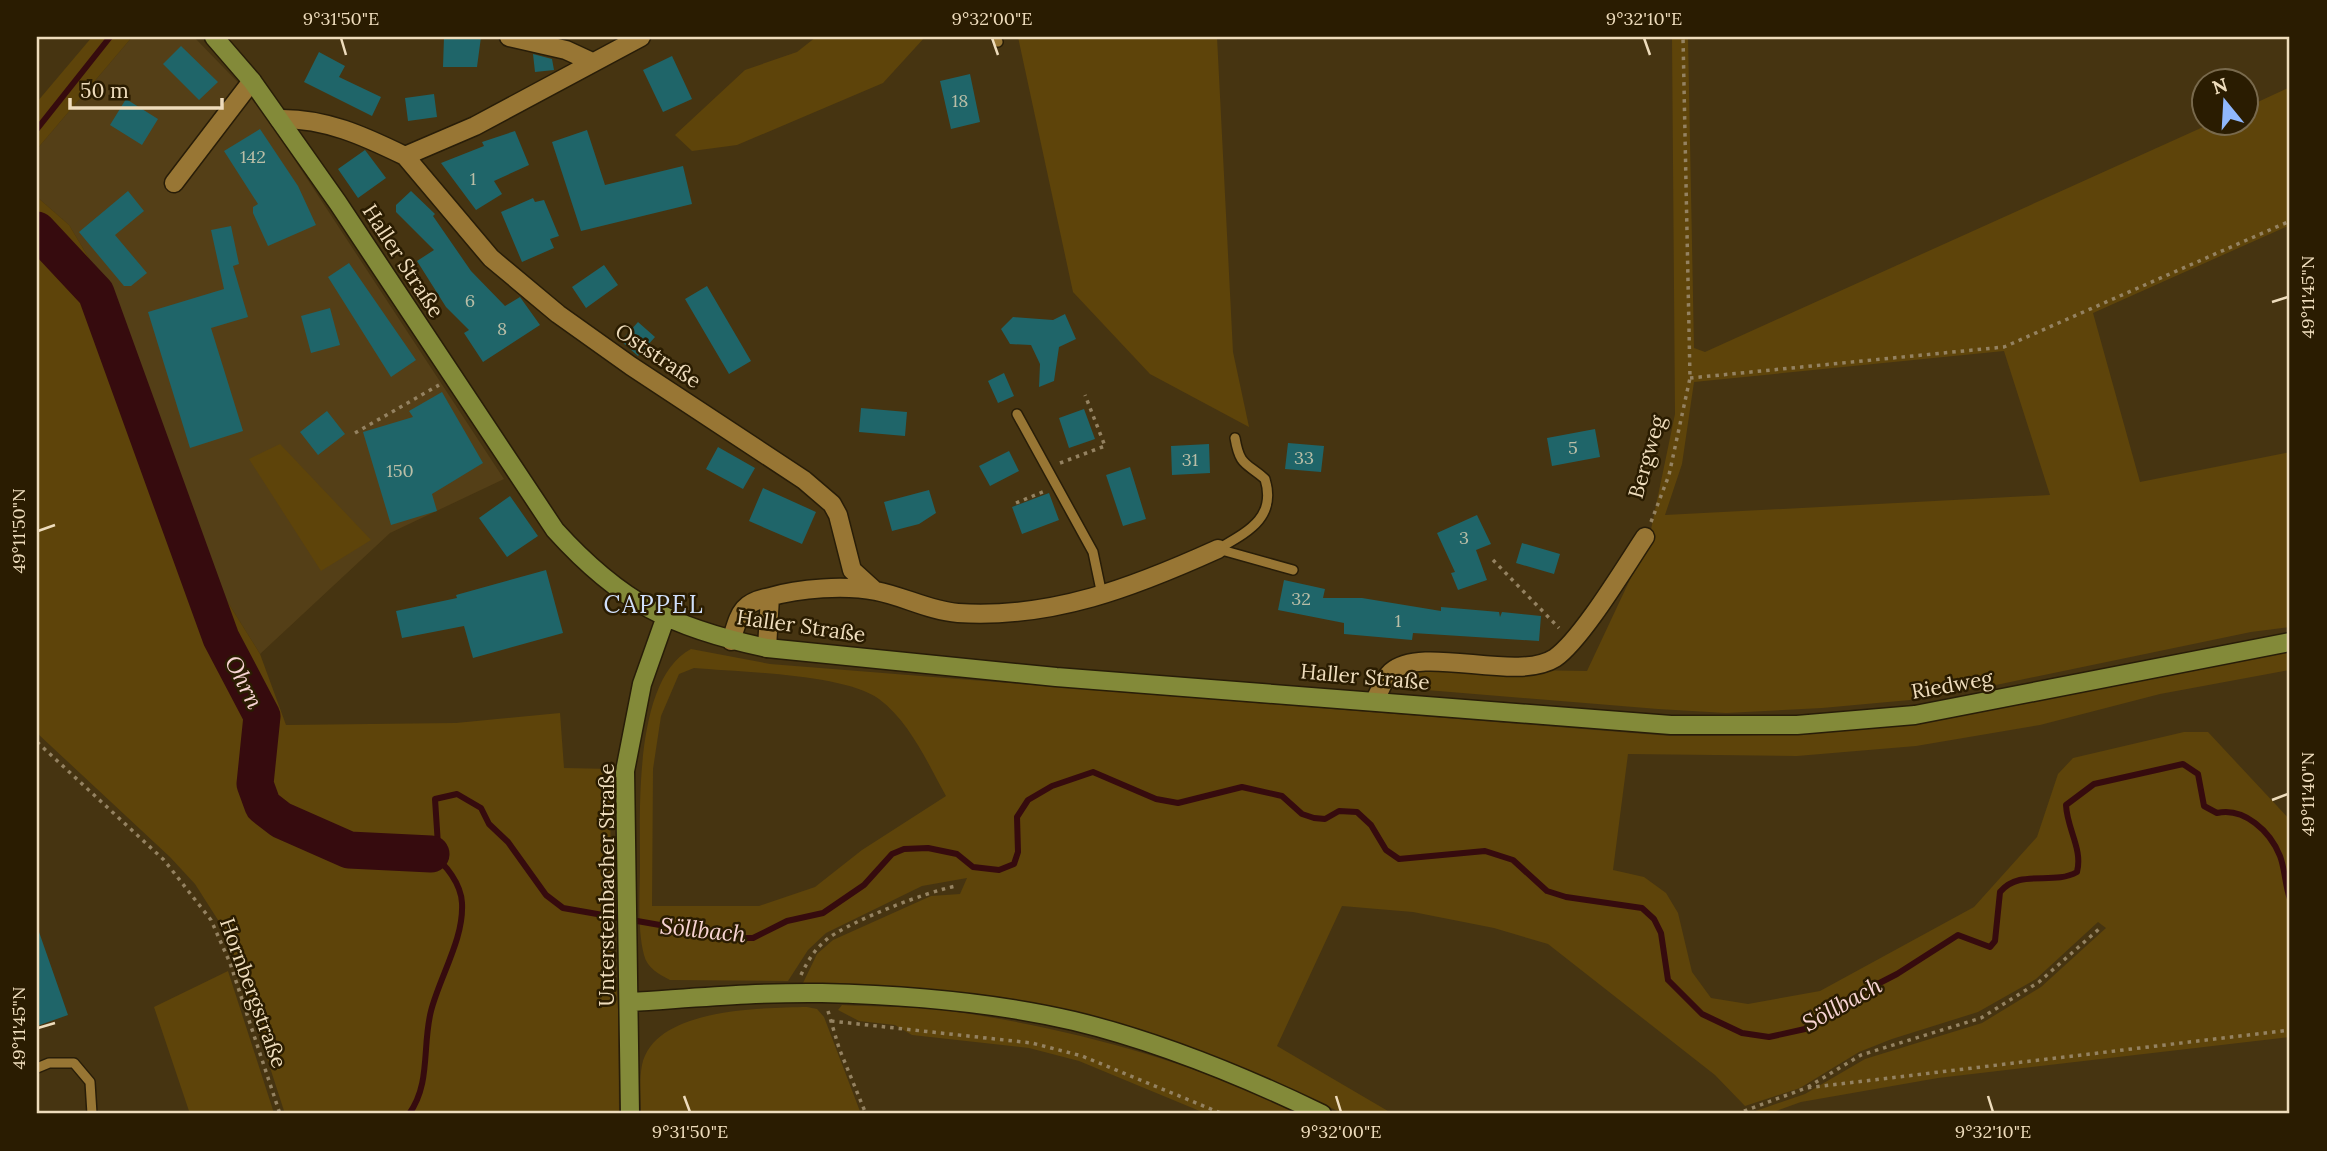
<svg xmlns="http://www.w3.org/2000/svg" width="2327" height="1151" viewBox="0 0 2327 1151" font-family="Lora,serif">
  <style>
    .built { fill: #543f17 }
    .green { fill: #5e440a; fill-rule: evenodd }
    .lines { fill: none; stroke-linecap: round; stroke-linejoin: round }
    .stream { stroke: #360b0e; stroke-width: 6 }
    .river { stroke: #360b0e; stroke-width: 37 }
    .building { fill: #1f6569 }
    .lane-casing { stroke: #281d08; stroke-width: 12 }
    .street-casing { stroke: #281d08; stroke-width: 21 }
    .secondary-casing { stroke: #281d08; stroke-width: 21 }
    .path { stroke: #948261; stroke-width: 3.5; stroke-dasharray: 3.5 5; stroke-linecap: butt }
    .lane { stroke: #987634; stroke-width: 9 }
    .street { stroke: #987634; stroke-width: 18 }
    .secondary { stroke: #838a39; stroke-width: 18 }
    .ticks { fill: none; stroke: #eedcbc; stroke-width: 2.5 }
    .labels { text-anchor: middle; stroke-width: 5; stroke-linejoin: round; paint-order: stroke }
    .number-label { font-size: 18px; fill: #babea7 }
    .street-label { font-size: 21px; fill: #eedcbc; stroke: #2a1c01 }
    .water-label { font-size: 23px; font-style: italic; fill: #f8d4d3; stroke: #2a1c01 }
    .quarter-label { font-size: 24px; letter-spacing: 2px; fill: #d0dffa; stroke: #2a1c01 }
    .neatline { fill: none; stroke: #eedcbc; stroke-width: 2.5 }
    .ticks-label { font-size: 18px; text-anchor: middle; fill: #eedcbc }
  </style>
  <rect width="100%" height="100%" fill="#463411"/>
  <path class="built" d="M132,37h62l62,64 248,378 -114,54 -130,121 -33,-53 -113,-301 -45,-75 -32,-28v-48z"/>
  <path class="green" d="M92,37h40l-95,112v-47z
    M816,37h109l-42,46 -146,62 -45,6 -17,-16 70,-65 52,-18z
    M1018,37h199l16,315 16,75 -99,-53 -77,-82z
    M1672,37h16l6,311 11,4 507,-229 34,-1 1,-15 43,-20v138l-197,88 47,169 150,-30v175l-39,5 -255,53 -86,15 -88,8 -96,5 -68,-4 -268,-22 4,-8 25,-11 168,3 62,-132 26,-125zM2004,351l46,144 -385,20 17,-51 12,-82z
    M37,197l32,28 45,75 113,301 33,53 26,71 170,-2 104,-10 4,55 47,1 -1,126 8,113 1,106h-334l-47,-146 -20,-48 -23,-36 -25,-27 -133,-124z
    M280,444l91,96 -50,31 -72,-112z
    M691,649l79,15 900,72c84,0 167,-1 249,-14 125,-19 247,-53 371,-70v18l-130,24 -120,31 -124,21 -119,10 -169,-2 -15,116 31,7 22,16 12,20 14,59 19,26 37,6 72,-13 154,-84 63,-70 21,-63 15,-16 111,-26h24l82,88v217l-352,41 -137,24 -33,12h-21l58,-20 60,-35 117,-36 59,-36 65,-59 -8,-6 -62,57 -58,33 -86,27 -33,13 -59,36 -55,18 -30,-31 -167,-131 -54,-16 -81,-16 -71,-6 -65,140 116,68h-49l-74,-35 -106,-40 -88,-27 -131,-21 -142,-8 14,-29 16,-14 98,-44 29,-2 7,-16 -45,8 -96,47 -18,17 -20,31 -118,-1c-11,-6 -23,-12 -26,-25 -7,-28 -4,-62 -4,-91 0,-56 -6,-185 51,-215zM694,668c45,4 151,6 185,31 31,23 49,65 67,97l-84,54 -47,37 -56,19h-107l1,-137 8,-53 18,-42z
    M228,971l44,136 2,7h-84l-36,-107z
    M842,1005c33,2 68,1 101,5 125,17 245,50 358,104h-94l-128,-53 -50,-13 -117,-13 -17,-10 -36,-4 -21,-11z
    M807,1007l10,2 7,8 37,97h-220c0,-15 -2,-34 1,-49 12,-57 119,-57 165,-58z"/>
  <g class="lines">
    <path class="stream" d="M37,129l73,-92
      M409,1114c22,-30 13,-68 22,-103 9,-35 33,-72 31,-108 -1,-19 -16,-39 -31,-49l7,-9 -3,-46 22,-5 24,14 8,16 19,18 38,53 17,13 171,30h19l34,-17 36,-8 41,-28 28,-31 12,-5 24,-1 29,6 16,13 26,3 15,-6 4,-12 -1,-35 11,-17 24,-14 41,-14 63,27 22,4 64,-16 40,9 20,18 12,4 11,1 14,-8 18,1 14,13 15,25 13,9 86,-8 28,9 34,31 19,6 76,11 12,11 7,14 7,47 34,34 40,19 27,4 36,-8 20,-18 72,-37 61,-39 32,12 5,-6 5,-49c20,-24 53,-6 77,-20 6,-23 -10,-43 -11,-67l28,-21 89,-20 15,10 6,32 13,7c27,-6 53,18 63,43 5,13 5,29 10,43"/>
    <path class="river" d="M37,230l59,63 125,345 41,78 -7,68 8,22 18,14 68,30 82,4"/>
  </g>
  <path class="building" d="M444,37h37l-4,30h-34z
    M181,46l37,36 -19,18 -36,-36z
    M319,52l26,14 -6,11 42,20 -9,19 -68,-34z
    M533,54l19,5 2,11 -19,2z
    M672,56l20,43 -29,13 -20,-42z
    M970,74l10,48 -29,7 -11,-48z
    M434,94l3,23 -29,4 -3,-23z
    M126,99l32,20 -16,26 -32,-20z
    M260,129l38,57 18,39 -48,21 -15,-33v-6l5,-3 -34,-53z
    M587,130l18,55 78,-19 9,38 -111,27 -29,-89z
    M515,131l14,34 -35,16 8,13 -26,16 -35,-47 43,-17 -2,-4z
    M365,150l21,28 -28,20 -20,-29z
    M128,191l16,20 -29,24 32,38 -16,13h-7l-45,-54z
    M411,191l24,23 -2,2 38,55 34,35 15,-9 20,28 -57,37 -19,-29 5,-3 -23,-23 -29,-46 17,-11 -38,-38v-7z
    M533,198l2,4 9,-2 15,36 -9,3 4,9 -32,14 -21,-50z
    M231,226l8,38 -6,2 15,51 -37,11 32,103 -53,17 -42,-136 76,-23 -13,-59z
    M349,263l67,97 -25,17 -63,-100z
    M604,265l14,20 -32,23 -14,-21z
    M707,286l44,75 -22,13 -44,-75z
    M330,308l10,37 -29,8 -10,-37z
    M1065,314l11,25 -17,8 -5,34 -15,6 1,-23 -9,-19 -21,-1 -9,-15 12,-12 40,3z
    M638,322l17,15 -17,19 -17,-15z
    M1004,373l10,23 -16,7 -10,-22z
    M442,392l41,71 -51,31 5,17 -46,14 -28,-93 50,-15 -4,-6z
    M861,408l46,4 -2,24 -46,-4z
    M1084,409l11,30 -26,9 -10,-30z
    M327,411l18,23 -27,21 -18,-23z
    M1595,429l5,28 -48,9 -5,-28z
    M1288,443l36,3 -3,26 -36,-3z
    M1209,444l1,29 -38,2 -1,-29z
    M718,447l37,21 -12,21 -37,-20z
    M1009,451l10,20 -29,15 -11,-20z
    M1130,467l16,52 -23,7 -17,-51z
    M763,488l53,24 -14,32 -53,-23z
    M929,490l7,23 -17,11 -27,7 -8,-29z
    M1049,493l10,27 -37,14 -10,-27z
    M510,496l28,40 -31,21 -28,-39z
    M1477,515l14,29 -15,6 11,30 -29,10 -7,-17 4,-1 -18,-39z
    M1522,543l38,11 -6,20 -38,-11z
    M546,570l17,63 -90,25 -9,-32 -62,12 -6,-27 61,-13 -1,-3z
    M1284,580l41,9 -2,9h39l79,13v-4l58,5 1,5 2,-5 39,4 -2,25 -126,-8 -1,7 -68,-6v-11l-66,-13z
    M39,932l29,83 -31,11v-93z"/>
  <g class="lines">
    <g class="lane-casing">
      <path id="lane" d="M996,37l2,5
        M1017,414l76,138 9,43
        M1235,438c5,29 11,24 30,41 12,39 -18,53 -47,70l75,21
        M37,1068l12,-5h25l16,19 2,32"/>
    </g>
    <g class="street-casing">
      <path id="street" d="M509,37l57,13 26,12
        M279,119c46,-1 85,17 126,37l70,-30 166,-89
        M405,156l86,102 67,56 73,52 173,114 28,24 6,11 14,55 22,20
        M174,183l78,-102
        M731,641c9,-28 9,-38 39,-44
        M767,648l3,-51c29,-9 76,-12 106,-6 27,5 54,20 82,22 94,6 176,-26 260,-64
        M1375,700c4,-7 9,-22 16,-28 32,-28 125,11 164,-14 27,-19 70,-91 90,-121"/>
    </g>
    <g class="secondary-casing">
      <path id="secondary" d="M214,37l38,44 86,122 217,327c66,73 117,98 212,118l289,29 615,48h126l118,-10 375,-73
        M631,1002c63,-4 127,-10 191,-9 83,2 171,9 252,28 87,21 169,55 248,93
        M630,1114l-5,-343 17,-87 23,-65"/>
    </g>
    <path class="path" d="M1690,378l314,-31 286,-126
      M355,433l84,-48
      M1060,463l45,-17 -20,-51
      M1016,503l29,-12
      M1651,522l18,-47 21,-97 -7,-341
      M1493,560l66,68
      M37,742l127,118 47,60 19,43 50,151
      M801,975c7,-15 15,-28 29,-38 24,-17 96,-45 126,-51
      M828,1011l11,37 27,66
      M831,1021l201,22 50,13 141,58
      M1808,1087l53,-32 120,-37 58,-36 60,-53
      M1736,1114l70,-26 484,-58"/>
    <use href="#lane" class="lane"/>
    <use href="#street" class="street"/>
    <use href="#secondary" class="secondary"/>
  </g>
  <path class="ticks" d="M341,38l5,17M992,38l6,17M1644,38l6,17M2272,302l16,-5M38,531l17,-6M2272,800l16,-6M38,1028l17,-5M684,1096l6,16M1336,1096l5,16M1988,1096l5,16"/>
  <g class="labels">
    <g class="number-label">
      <text x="960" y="107">18</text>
      <text x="253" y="163">142</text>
      <text x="473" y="185">1</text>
      <text x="470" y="307">6</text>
      <text x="502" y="335">8</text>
      <text x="1573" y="454">5</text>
      <text x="1304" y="464">33</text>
      <text x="1190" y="466">31</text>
      <text x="400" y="477">150</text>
      <text x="1464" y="544">3</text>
      <text x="1301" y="605">32</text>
      <text x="1398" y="627">1</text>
    </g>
    <g class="street-label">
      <text transform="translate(403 261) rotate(57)" y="7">Haller Straße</text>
      <text transform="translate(658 356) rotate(34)" y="7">Oststraße</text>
      <text transform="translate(1647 457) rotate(-74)" y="7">Bergweg</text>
      <text transform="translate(801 626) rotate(8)" y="7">Haller Straße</text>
      <text transform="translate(1365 677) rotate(5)" y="7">Haller Straße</text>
      <text transform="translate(1952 685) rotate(-10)" y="7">Riedweg</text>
      <text transform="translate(607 885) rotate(-90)" y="7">Untersteinbacher Straße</text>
      <text transform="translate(253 993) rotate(70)" y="7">Hornbergstraße</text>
    </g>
    <g class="water-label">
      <text transform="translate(244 682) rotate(63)" y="8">Ohrn</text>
      <text transform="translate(703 930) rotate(6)" y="8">Söllbach</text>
      <text transform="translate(1842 1004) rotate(-29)" y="8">Söllbach</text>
    </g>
    <g class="quarter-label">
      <text x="654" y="613">CAPPEL</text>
    </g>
  </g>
  <rect width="2327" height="1151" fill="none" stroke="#2a1c01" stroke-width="77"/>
  <g transform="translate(2225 102) rotate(342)"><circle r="33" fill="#2a1c01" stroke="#78694c" stroke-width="2"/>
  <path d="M0-5L12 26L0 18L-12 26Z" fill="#90b8fd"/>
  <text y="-10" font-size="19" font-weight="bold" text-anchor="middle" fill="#eedcbc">N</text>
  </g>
  <path d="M70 98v10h152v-10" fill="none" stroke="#eedcbc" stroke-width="3.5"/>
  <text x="80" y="98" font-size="21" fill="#eedcbc" stroke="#2a1c01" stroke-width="5" paint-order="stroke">50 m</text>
  <rect x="38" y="38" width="2250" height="1074" class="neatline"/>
  <g class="ticks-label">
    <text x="341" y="25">9°31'50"E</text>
    <text x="992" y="25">9°32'00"E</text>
    <text x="1644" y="25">9°32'10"E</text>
    <text transform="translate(2308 297) rotate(-90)" y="6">49°11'45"N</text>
    <text transform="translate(19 531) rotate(-90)" y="6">49°11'50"N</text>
    <text transform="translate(2308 794) rotate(-90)" y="6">49°11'40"N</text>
    <text transform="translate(19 1028) rotate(-90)" y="6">49°11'45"N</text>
    <text x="690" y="1138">9°31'50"E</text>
    <text x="1341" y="1138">9°32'00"E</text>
    <text x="1993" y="1138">9°32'10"E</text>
  </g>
</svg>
